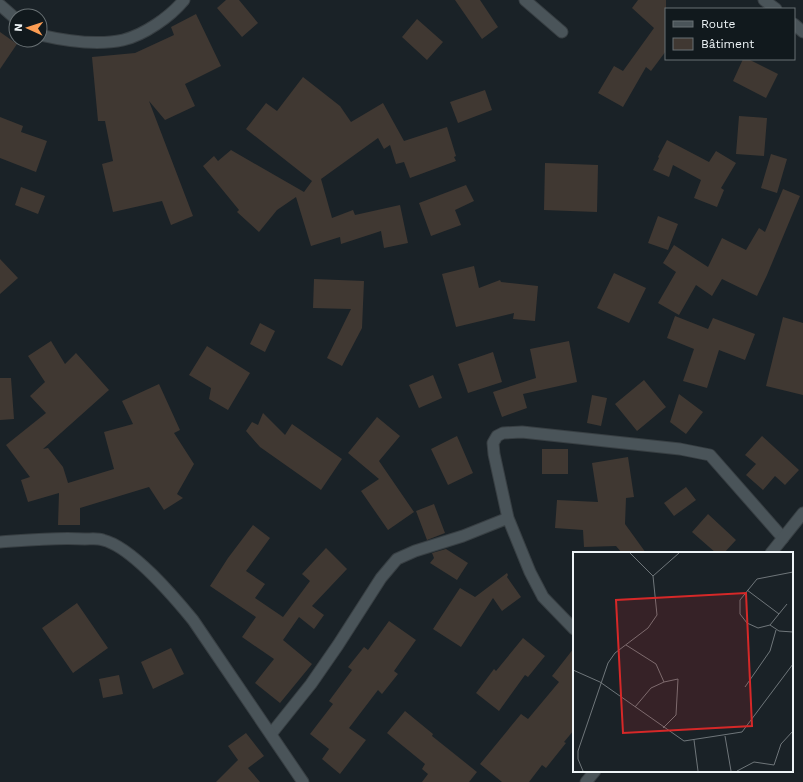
<svg xmlns="http://www.w3.org/2000/svg" width="803" height="782" viewBox="0 0 803 782" font-family="'Work Sans',sans-serif">
  <style>
    .building { fill: #403832 }
    .lines { fill: none; stroke-linecap: round; stroke-linejoin: round }
    .minor-casing { stroke: #383f43; stroke-width: 13 }
    .tertiary-casing { stroke: #383f43; stroke-width: 13 }
    .minor { stroke: #4a5459; stroke-width: 11 }
    .tertiary { stroke: #4a5459; stroke-width: 11 }
    .inset-road { fill: none; stroke: #6f767a; stroke-width: 1 }
    .view { fill: #d62828; fill-opacity: 0.15; stroke: #d62828; stroke-width: 2 }
    .inset-edge { fill: none; stroke: #eef4f7; stroke-width: 2 }
  </style>
  <rect width="100%" height="100%" fill="#1a2227"/>
  <path class="building" d="M226,0h13l19,23 -16,14 -25,-29z
    M455,0h25l18,27 -16,12z
    M638,0h28v51l-15,20 -5,-4 -23,40 -25,-14 16,-27 9,5 31,-43 -22,-20z
    M196,14l25,52 -36,18 10,22 -30,14 -16,-19 44,115 -22,9 -9,-24 -49,11 -11,-48 11,-3 -8,-40h-7l-6,-64 43,-4 39,-18 -3,-8z
    M417,19l26,23 -16,18 -25,-23z
    M0,32l17,12 -17,25z
    M743,59h5l30,15 -12,24 -33,-17z
    M303,77l37,29 11,16 32,-19 21,38 43,-14 9,29 -2,1 2,4 -46,17 -6,-16 -8,2 -6,-19 -6,4 -6,-11 -57,41 11,39 21,-8 2,5 45,-10 8,38 -24,5 -3,-17 -40,13 -1,-7 -29,9 -15,-49 -19,13 -18,22 -22,-20 2,-2 -36,-44 11,-10 4,5 13,-11 73,42 8,-11 -66,-52 20,-26 11,8z
    M485,90l7,20 -34,13 -8,-21z
    M739,116l28,2 -3,38 -28,-2z
    M0,117l23,9 -2,6 26,9 -11,31 -36,-14z
    M667,140l42,22 7,-11 20,12 -15,25 3,2 -7,17 -23,-9 7,-18 -28,-15 -4,12 -16,-7 6,-12 -1,-1z
    M771,154l16,5 -10,34 -16,-5z
    M545,163l53,2 -1,47 -53,-2z
    M466,185l8,16 -19,9 6,15 -30,11 -12,-33z
    M21,187l24,9 -7,18 -23,-9z
    M783,189l17,7 -33,79 -10,21 -35,-17 -10,17 -16,-11 -17,30 -21,-12 18,-31 -13,-9 11,-18 34,22 14,-29 24,12 13,-22 6,4z
    M658,216l20,8 -10,26 -20,-7z
    M0,259l18,19 -18,16z
    M474,266l5,22 21,-8 1,2 37,4 -3,35 -22,-2 1,-6 -58,14 -14,-53z
    M614,273l32,15 -17,35 -32,-15z
    M314,279l50,2 -2,47 -20,38 -15,-8 24,-49 -38,-1z
    M675,316l33,13 5,-11 42,16 -10,26 -26,-10 -12,38 -24,-7 11,-32 -27,-11z
    M783,317l20,6v72l-37,-9z
    M260,323l15,8 -10,21 -15,-8z
    M51,341l14,23 11,-11 33,37 -66,59 5,-1 15,19 5,16 46,-14 -10,-37 29,-8 -11,-23 37,-17 21,46 -6,3 20,31 -17,30 6,4 -19,12 -15,-23 -69,21v17h-22l1,-32 -31,9 -7,-22 9,-3 -24,-32 40,-32 -16,-17 15,-14 -17,-26z
    M569,341l8,41 -54,12 4,14 -25,9 -9,-25 43,-14 -6,-29z
    M207,346l43,27 -22,37 -19,-11 2,-11 -22,-13z
    M493,352l9,30 -34,11 -10,-29z
    M433,375l9,23 -23,10 -10,-23z
    M0,378h11l3,41 -14,1z
    M644,380l22,27 -29,24 -22,-27z
    M679,394l24,18 -17,22 -16,-12z
    M592,395l15,3 -6,28 -14,-3z
    M263,413l22,22 7,-11 50,35 -21,31 -61,-43 -14,-16 6,-9 6,3z
    M377,417l23,19 -21,25 35,51 -26,18 -27,-39 18,-12 -31,-26z
    M457,436l16,37 -25,12 -17,-36z
    M762,436l37,34 -14,15 -10,-9 -12,14 -17,-15 10,-11 -11,-9z
    M542,449h26v25h-26z
    M628,457l6,40 -8,1 -1,26 21,29h-24l-6,-7 -32,1 -1,-17 -28,-2 2,-28 41,2 -6,-39z
    M686,487l10,13 -22,16 -10,-13z
    M434,504l11,29 -18,7 -11,-29z
    M708,514l28,26 -12,13h-8l-24,-21z
    M253,525l17,13 -24,33 19,13 -10,14 28,19 27,-36 -8,-7 24,-26 21,21 -35,37 12,9 -10,14 -15,-12 -16,23 29,24 -32,39 -25,-20 19,-24 -32,-22 14,-20 -46,-31 18,-28z
    M446,549l22,14 -11,17 -27,-17 4,-5 -2,-5z
    M507,573l1,2 -1,2 14,20 -19,14 -9,-13 -32,49 -28,-18 27,-41 15,9z
    M77,603l31,45 -35,25 -31,-45z
    M389,621l27,19 -22,31 4,3 -16,20 -4,-4 -29,38 17,12 -26,34 -18,-15 7,-10 -19,-15 23,-30 -4,-3 23,-31 -4,-3 16,-20 4,3z
    M523,638l22,18 -17,21 -3,-2 -26,36 -23,-18 18,-24 2,2z
    M171,648l13,26 -31,15 -12,-27z
    M574,648v82l-10,12 2,1 -20,25 -4,-3 -13,17h-27l-22,-18 41,-50 7,5 31,-37 -7,-6z
    M119,675l4,19 -20,4 -4,-19z
    M405,711l28,23 -1,2 45,36 -8,10h-47l6,-8 -6,-5 3,-5 -38,-31z
    M246,733l18,23 -16,12 12,14h-44l22,-22 -10,-14z"/>
  <g class="lines">
    <g class="minor-casing">
      <path id="minor" d="M525,0l37,32
        M0,5l16,14
        M40,35c26,6 56,11 83,5 21,-5 47,-23 61,-40
        M574,629l-31,-32 -13,-25 -22,-54 -14,-64 -1,-11 4,-7 6,-3 19,-1 158,17 30,6 73,83
        M271,734l40,-50 27,-39 43,-67 16,-19 18,-8 48,-15 45,-18"/>
    </g>
    <g class="tertiary-casing">
      <path id="tertiary" d="M764,0l12,9
        M794,24l9,8
        M0,542c28,-2 57,-5 85,-3 6,0 13,-1 18,1 29,7 71,57 90,80l110,162
        M771,553l32,-40
        M586,782l9,-11"/>
    </g>
    <use href="#minor" class="minor"/>
    <use href="#tertiary" class="tertiary"/>
  </g>
  <g transform="translate(573 552)">
    <rect width="220" height="220" fill="#1a2227"/>
    <path class="inset-road" d="M80,24l26,-23M174,38l32,24M214,52l-17,21 -12,3 -11,-5 -7,-9v-14l17,-21 36,-7M197,73l9,6 14,1M53,93l30,19 8,18M0,118l27,12 84,59 58,-9 51,-68M172,135l25,-36 6,-21M62,155l16,-19 13,-6 14,-3 -2,36 -13,13M152,184l6,35M121,188l4,31M10,219l-5,-12v-8l30,-88 7,-10 33,-25 9,-13 -4,-39 -23,-23M164,219l17,-9 20,3 7,-21 12,-13"/>
    <path class="view" d="M173,41l6,133 -129,7 -7,-133z"/>
    <rect width="220" height="220" class="inset-edge"/>
  </g>
  <rect x="665" y="8" width="130" height="52" fill="#11191d" stroke="#697174"/>
  <rect x="673" y="21" width="20" height="6" fill="#4a5459" stroke="#697174"/>
  <text x="701" y="28" font-size="12" fill="#eef4f7">Route</text>
  <rect x="673" y="38" width="20" height="12" fill="#403832" stroke="#697174"/>
  <text x="701" y="48" font-size="12" fill="#eef4f7">Bâtiment</text>
  <g transform="translate(28 28) rotate(273)"><circle r="19" fill="#11191d" stroke="#697174"/>
  <path d="M0-3L7 15L0 10L-7 15Z" fill="#fc9d53"/>
  <text y="-6" font-size="11" font-weight="bold" text-anchor="middle" fill="#eef4f7">N</text>
  </g>
</svg>
